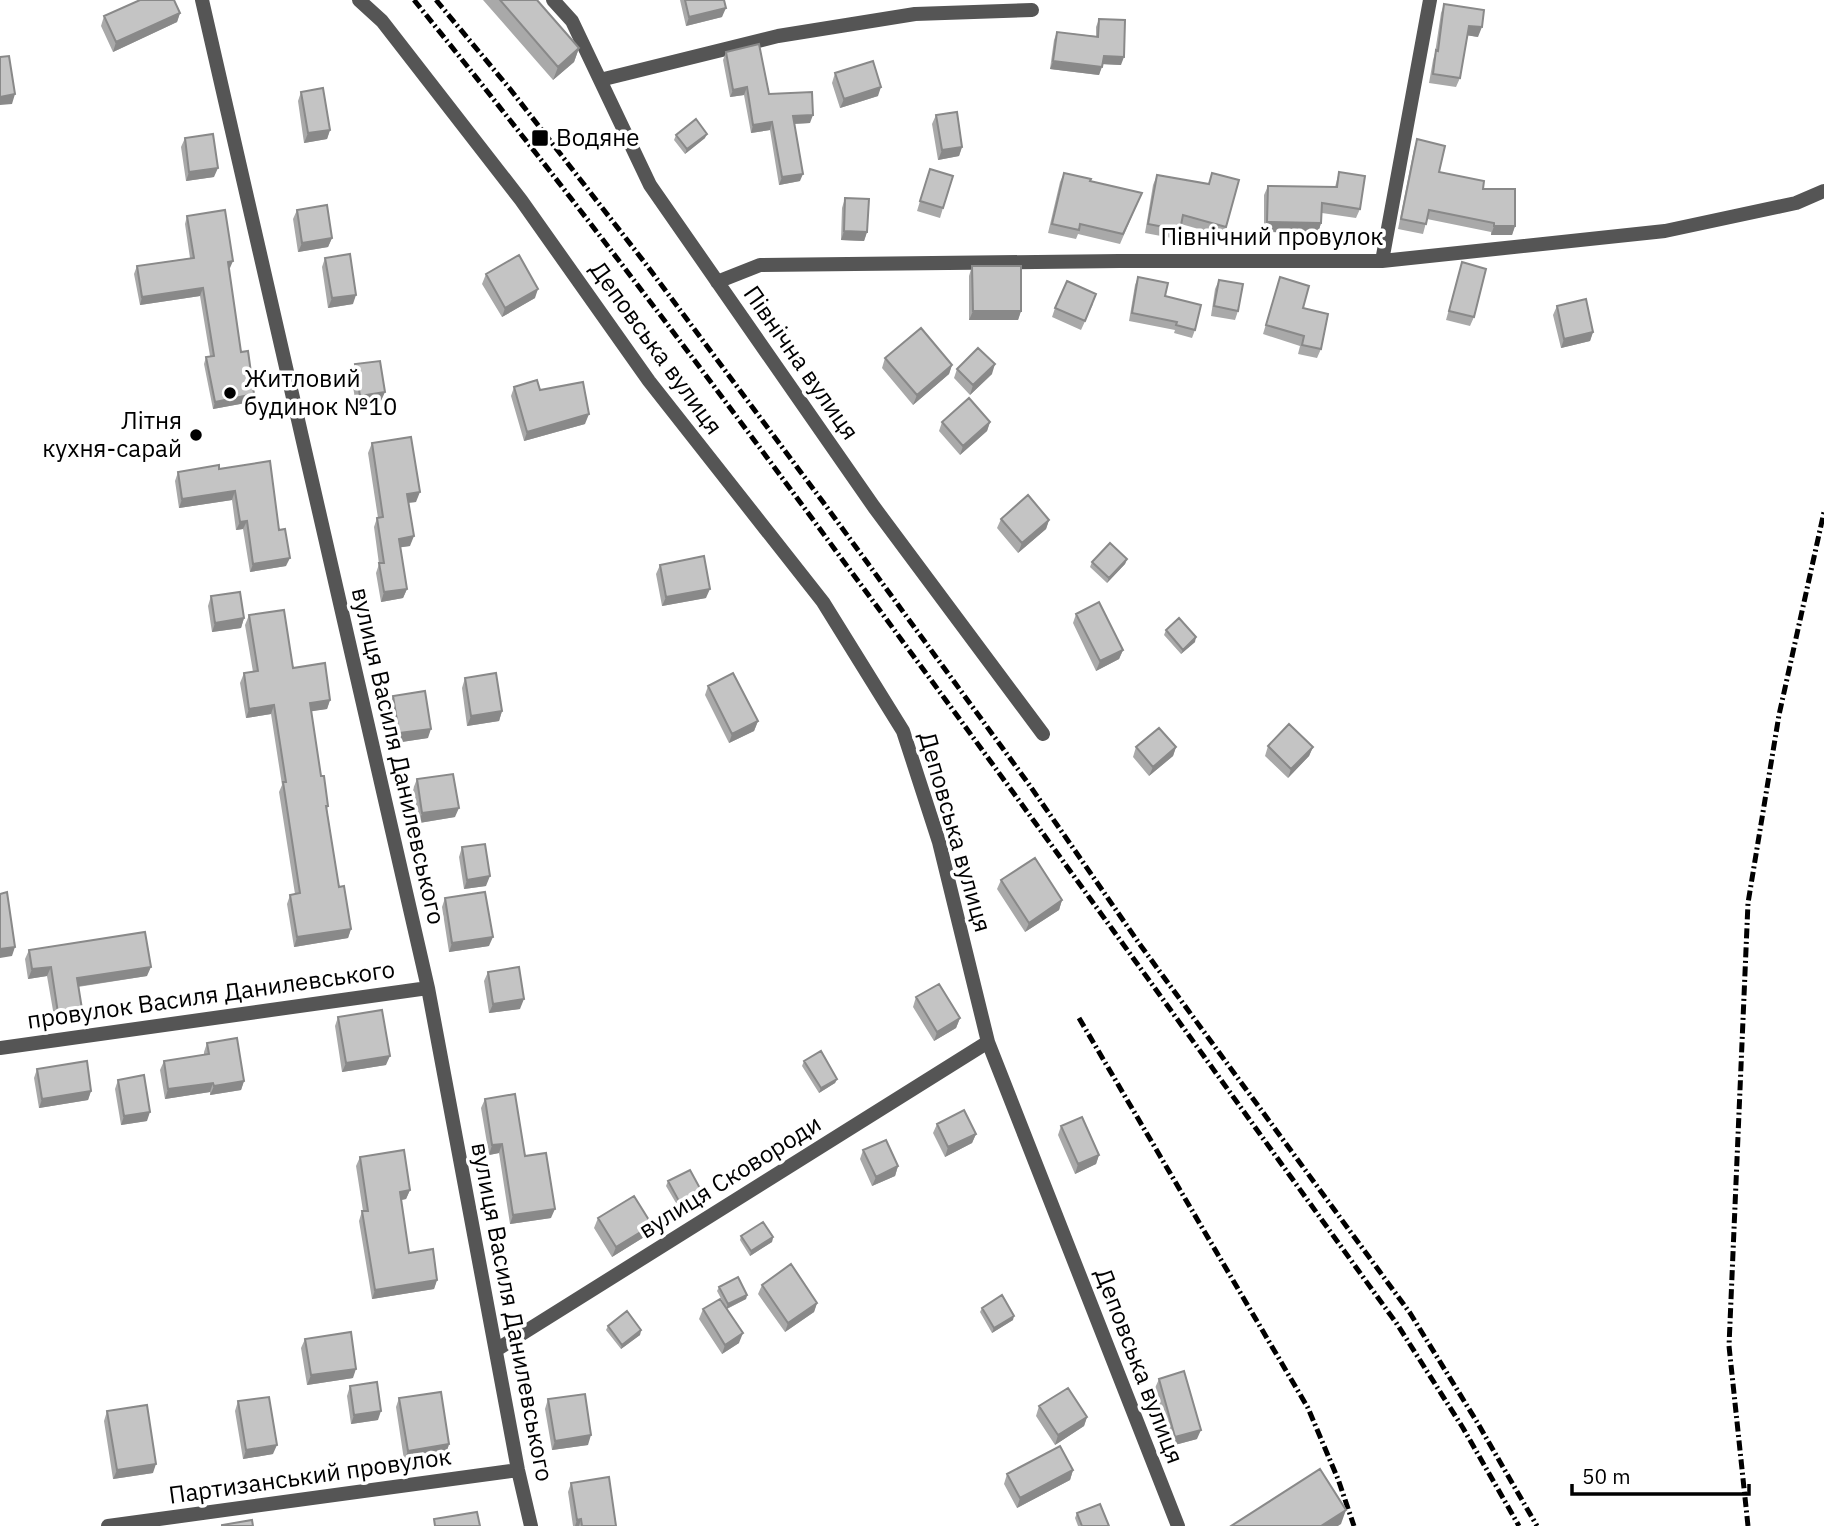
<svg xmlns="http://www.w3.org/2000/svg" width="1824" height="1526" viewBox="0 0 1824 1526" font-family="'IBM Plex Sans',sans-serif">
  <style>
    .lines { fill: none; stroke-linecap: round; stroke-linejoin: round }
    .minor { stroke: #555; stroke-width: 14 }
    .rail { stroke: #000; stroke-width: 5; stroke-dasharray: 10 3.5 2 3.5; stroke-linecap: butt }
    .wall { fill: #a9a9a9 }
    .shaded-wall { fill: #898989 }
    .building { fill: #c4c4c4; stroke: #898989; stroke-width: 2 }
    .poi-dot { fill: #000; stroke: #fff; stroke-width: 2.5 }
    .labels { text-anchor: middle; stroke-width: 7; stroke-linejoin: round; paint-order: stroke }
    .poi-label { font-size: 24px; fill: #000; stroke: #fff; text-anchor: start }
    .street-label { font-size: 24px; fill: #000; stroke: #fff }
  </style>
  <rect width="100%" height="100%" fill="#fff"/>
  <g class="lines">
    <path class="minor" d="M202,0l226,988 90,482 13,56
      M359,0l23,21 139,179 128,181 174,221 80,129 36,111 49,200 190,484
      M553,0l19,21 78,164 224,322 169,227
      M600,80l178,-44 137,-22 117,-4
      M1382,261l48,-261
      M717,282l43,-17 359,-4h263l283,-30 131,-28 28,-12
      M0,1048l428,-60
      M496,1350l492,-308
      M108,1526l410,-56"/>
    <path class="rail" d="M414,0c150,185 293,375 433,566 186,251 367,505 550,758l66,104 56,98
      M436,0l74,89 135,174 178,239 205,281 113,163 269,367 67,109 60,104
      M1079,1018l229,390 30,71 16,47
      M1748,1526l-19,-180 19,-443 31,-188 45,-203"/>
  </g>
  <path class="wall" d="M483,0h54l42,48 -5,14 -21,18z
    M680,0h44l-2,17 -36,9z
    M1444,4l34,33 -11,-2 -7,43 -4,9 -27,-4 4,-23 2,-7 6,-40z
    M180,13l-3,9 -64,30 -12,-26 3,-10z
    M1099,19l22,46 -19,-1 -3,11 -49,-6 4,-29 3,-8 39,4v-9z
    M726,52l43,42 41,29 -16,1 6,57 -21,4 -9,-55 -19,3 -7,-38 -14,2 -7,-37z
    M835,73l43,23 -38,12 -8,-25z
    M301,92l29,38 -3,9 -23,4 -6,-42z
    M936,115l26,32 -3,9 -21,4 -6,-36z
    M676,135l29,3 -20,16 -11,-14z
    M185,138l29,39 -28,4 -5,-34z
    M1417,139l22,33 44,17 32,37 -3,9h-21v-3l-64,-13 -4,15 -25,-5 16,-80z
    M1339,172l21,37 -4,9 -34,-5 -1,10 -3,10 -54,-1v-37l4,-9 67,1z
    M1064,173l26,8 52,12 -22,51 -42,-10 -2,5 -28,-6 12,-51z
    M1212,173l14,54 -3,9 -42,-12 -4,15 -32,-6 8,-48 4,-10 52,9z
    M927,178l16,30 -3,10 -23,-7z
    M845,198l22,34 -3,9 -23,-1 1,-32z
    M297,210l35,28 -4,9 -30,5 -5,-33z
    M187,216l43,52 -1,1 12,83 13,42 -3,8 -38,7 -9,-45 2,-7 4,-1 -10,-60 -60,9 -6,-31 3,-8 53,-8 -5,-34z
    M325,258l28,46 -25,4 -6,-41z
    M1462,262l12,55 -4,9 -24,-6z
    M972,266l49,45 -3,9h-49v-44z
    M486,274l49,24 -33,19 -20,-33z
    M1138,277l27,19 30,34 -3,8 -18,-5 1,-3 -46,-9 6,-36z
    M1280,277l41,72 -4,9 -19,-4 2,-8 -37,-12z
    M1219,280l19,31 -3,9 -24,-4 4,-27z
    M1093,304l-12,26 -29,-13 3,-9z
    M1557,306l36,26 -3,9 -29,7 -8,-33z
    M885,358l67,7 -3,9 -36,31 -31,-37z
    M355,364l26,37 -25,4 -5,-31z
    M957,369l35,5 -22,21 -16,-17z
    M514,387l26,3 45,34 -61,17 -13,-45z
    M942,422h48l-3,9 -27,24 -21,-24z
    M372,443l44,59 -8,1 2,43 -10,1 7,42 -4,9 -22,4 -5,-29 3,-9 -5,-37 3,-9h1l-10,-65z
    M219,469l60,61 7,36 -36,6 -7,-43 -7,1 -4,-30 -53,8 -4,-27 3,-9z
    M1001,519l48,1 -3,9 -28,24 -21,-25z
    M1127,559l-2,5 -18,19 -17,-16 2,-5z
    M660,565l46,33 -44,8 -6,-32z
    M211,596l33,22 -3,10 -29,4 -4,-26z
    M1076,614l47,36 -4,9 -23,12 -23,-48z
    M249,615l44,53 37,32 -3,9 -16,2 10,65 7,30 -1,3 12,78 12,42 -3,9 -54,9 -7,-43 3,-9 5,-1 -16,-102 3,-7 -11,-71 -25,4 -6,-35 4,-10 9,-1 -8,-47z
    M1166,630l29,12 -14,12 -17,-19z
    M465,678l37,33 -3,10 -32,5 -5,-38z
    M708,686l50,35 -4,10 -25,12 -24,-48z
    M393,696l35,42 -33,5 -5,-38z
    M1268,746l45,1 -4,9 -21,22 -23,-22z
    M1136,747h40l-3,9 -24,20 -16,-19z
    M417,779l38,38 -36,6 -6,-34z
    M462,847l24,39 -22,3 -5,-32z
    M1001,880l61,20 -3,10 -34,22 -28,-43z
    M445,898l44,48 -40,6 -7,-45z
    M29,950l118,26 -69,11 4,22 -4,10 -23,3 -8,-46 -19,3 -3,-20z
    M488,972l32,37 -31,4 -5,-32z
    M916,997l44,21 -4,10 -22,13 -21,-34z
    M338,1017l48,48 -44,7 -7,-46z
    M207,1043l37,38 -3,9 -31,5v-3l-45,7 -5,-29 4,-9 40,-6v-3z
    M804,1061l33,18 -2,4 -16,10 -17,-27z
    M37,1069l54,22 -3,9 -49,8 -5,-30z
    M118,1080l29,41 -26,4 -6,-36z
    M485,1099l66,119 -41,6 -11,-71 -10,2 -8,-47z
    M937,1124l39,10 -4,9 -27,14 -12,-24z
    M1061,1126l38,29 -3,9 -21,10 -17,-39z
    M863,1150l35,16 -3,10 -23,10 -12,-27z
    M360,1157l50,33 -4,9 -5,1 8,53 28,27 -3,9 -62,10 -13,-78 3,-10h1l-7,-45z
    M668,1181l32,15 -21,12 -13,-22z
    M598,1218l51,16 -37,23 -18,-29z
    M741,1236l32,1 -1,5 -22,14 -10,-16z
    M762,1285l55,18 -3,9 -29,20 -27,-38z
    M719,1287l28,8 -1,4 -19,10 12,34 -17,11 -23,-35 4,-10 22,-3 -8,-15z
    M982,1308l31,12 -21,13 -12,-21z
    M608,1326l33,4 -1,5 -19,14 -15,-19z
    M305,1339l48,39 -46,7 -6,-37z
    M1159,1379l38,60 -26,7 -16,-58z
    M350,1386l28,34 -27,4 -4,-28z
    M399,1398l50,46 -3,10 -42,6 -8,-53z
    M548,1399l40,46 -36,5 -7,-41z
    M238,1401l35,53 -30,5 -8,-48z
    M1039,1406l48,11 -3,9 -29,19 -19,-29z
    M107,1411l46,62 -40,6 -9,-58z
    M1073,1470l-3,10 -53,28 -13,-24 3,-10z
    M571,1483l45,43h-43l-5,-34z
    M1077,1513l32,13h-31l-3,-8z"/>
  <path class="shaded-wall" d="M726,8l-4,9 -36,9 3,-9z
    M180,13l-3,9 -64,30 3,-10z
    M1469,26l13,1 -4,10 -13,-2z
    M579,48l-5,14 -21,18 5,-13z
    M1104,56l20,1 -3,8 -20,-1z
    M1053,61l49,6 -3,8 -49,-6z
    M747,87l-3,8 -14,2 3,-7z
    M881,87l-3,9 -38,12 4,-9z
    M15,94l-3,10 -12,1v-8z
    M813,115l-3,8 -20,1 3,-8z
    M772,122l-2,8 -19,3 2,-8z
    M330,130l-3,9 -23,4 4,-10z
    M707,134l-2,4 -20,16 2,-5z
    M962,147l-3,9 -21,4 4,-10z
    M218,168l-4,9 -28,4 3,-9z
    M803,174l-3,7 -21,4 3,-8z
    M1267,222l54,1 -3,10 -54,-1z
    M1494,226h21l-3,9h-21z
    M844,231l23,1 -3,9 -23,-1z
    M332,238l-4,9 -30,5 4,-9z
    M233,261l-3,7 -5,1 3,-7z
    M203,288l-3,8 -60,9 2,-8z
    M538,289l-3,9 -33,19 3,-9z
    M356,295l-3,9 -25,4 4,-10z
    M973,311h48l-3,9h-49z
    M1593,332l-3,9 -29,7 3,-9z
    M995,364l-3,10 -22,21 3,-10z
    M952,365l-3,9 -36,31 4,-10z
    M385,392l-4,9 -25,4 4,-9z
    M254,394l-3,8 -38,7 2,-7z
    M589,414l-4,10 -61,17 3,-9z
    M990,422l-3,9 -27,24 3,-9z
    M235,491l-3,9 -53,8 3,-9z
    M420,492l-4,10 -12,1 3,-9z
    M1049,520l-3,9 -28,24 4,-10z
    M247,521l-4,8 -7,1 4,-8z
    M414,536l-4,10 -14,2 3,-9z
    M290,558l-4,8 -36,6 3,-8z
    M1127,559l-2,5 -18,19 2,-5z
    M407,589l-4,9 -22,4 3,-10z
    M710,589l-4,9 -44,8 4,-9z
    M244,618l-3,10 -29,4 3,-9z
    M1196,637l-1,5 -14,12 2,-4z
    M1123,650l-4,9 -23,12 4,-10z
    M330,700l-3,9 -20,3 3,-9z
    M274,705l-3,9 -25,4 3,-9z
    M502,711l-3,10 -32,5 4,-10z
    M758,721l-4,10 -25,12 3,-9z
    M431,729l-3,9 -33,5 4,-10z
    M1176,747l-3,9 -24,20 4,-9z
    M1313,747l-4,9 -21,22 3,-9z
    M459,808l-4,9 -36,6 3,-10z
    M490,876l-4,10 -22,3 3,-9z
    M1062,900l-3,10 -34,22 4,-9z
    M351,929l-3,9 -54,9 3,-10z
    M493,937l-4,9 -40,6 3,-9z
    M15,947l-3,9 -12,2v-9z
    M51,967l-4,9 -19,3 4,-10z
    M151,967l-4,9 -73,11 3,-9z
    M524,999l-4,10 -31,4 4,-9z
    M82,1009l-4,10 -23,3 3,-9z
    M960,1018l-4,10 -22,13 3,-9z
    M390,1056l-4,9 -44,7 4,-9z
    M837,1079l-2,4 -16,10 2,-5z
    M244,1081l-3,9 -31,5 4,-9z
    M213,1083l-3,9 -45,7 3,-10z
    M91,1091l-3,9 -49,8 3,-9z
    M150,1112l-3,9 -26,4 3,-9z
    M976,1134l-4,9 -27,14 3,-10z
    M502,1144l-3,9 -10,2 3,-10z
    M1099,1155l-3,9 -21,10 3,-10z
    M898,1166l-3,10 -23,10 4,-9z
    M410,1190l-4,9 -10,2 4,-9z
    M702,1192l-2,4 -21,12 1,-5z
    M555,1209l-4,9 -41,6 3,-9z
    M652,1225l-3,9 -37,23 4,-10z
    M773,1237l-1,5 -22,14 1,-5z
    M437,1280l-3,9 -62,10 3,-9z
    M747,1295l-1,4 -20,10 2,-5z
    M817,1303l-3,9 -29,20 3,-9z
    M1014,1316l-1,4 -21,13 2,-5z
    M641,1330l-1,5 -19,14 1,-4z
    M743,1333l-4,10 -17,11 3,-9z
    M356,1369l-3,9 -46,7 4,-10z
    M381,1411l-3,9 -27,4 3,-9z
    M1087,1417l-3,9 -29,19 3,-10z
    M1201,1430l-4,9 -26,7 4,-9z
    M591,1435l-3,10 -36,5 3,-9z
    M449,1444l-3,10 -42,6 4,-9z
    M277,1445l-4,9 -30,5 3,-9z
    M156,1464l-3,9 -40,6 4,-9z
    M1073,1470l-3,10 -53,28 3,-10z
    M1346,1510l-5,14 -3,2h-17z
    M581,1519l-2,7h-4l2,-6z"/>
  <path class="building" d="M140,0h34l6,13 -64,29 -12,-26z
    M500,0h37l42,48 -21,19z
    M685,0h39l2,8 -37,9z
    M1444,4l40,6 -2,17 -13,-1 -9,52 -27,-4 3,-24 2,1z
    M1099,19l26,1 -1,37 -20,-1 -2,11 -49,-6 4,-29 41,5z
    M759,44l10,50 43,-2 1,23 -20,1 10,58 -21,3 -10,-55 -19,3 -6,-38 -14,3 -7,-38z
    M9,56l6,38 -15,3v-40z
    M873,61l8,26 -37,12 -9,-26z
    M323,88l7,42 -22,3 -7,-41z
    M957,112l5,35 -20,3 -6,-35z
    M696,119l11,15 -20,15 -11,-14z
    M213,134l5,34 -29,4 -4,-34z
    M1417,139l28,7 -6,26 45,9 -1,8h32v37h-21v-3l-65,-13 -3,14 -25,-5z
    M930,169l23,7 -10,32 -23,-7z
    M1339,172l26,4 -5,33 -38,-6 -1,20 -54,-1 1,-36 69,1z
    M1064,173l27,6 -1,2 52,12 -19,41 -43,-10 -1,6 -27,-6z
    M1212,173l27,7 -13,47 -43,-12 -3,15 -32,-6 9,-49 52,9z
    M845,198l24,1 -2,33 -23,-1z
    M327,205l5,33 -30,5 -5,-33z
    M225,210l8,51 -5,1 13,90 7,-1 6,43 -39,8 -9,-45 8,-1 -11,-68 -61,9 -5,-31 57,-8 -7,-42z
    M350,254l6,41 -24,3 -7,-40z
    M519,255l19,34 -33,19 -19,-34z
    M1462,262l24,7 -12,48 -25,-6z
    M972,266h49v45h-48z
    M1138,277l30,6 -3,13 36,9 -6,25 -19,-5 1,-3 -45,-9z
    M1280,277l29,9 -6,22 25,6 -7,35 -19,-4 2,-9 -38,-11z
    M1219,280l24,4 -5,27 -24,-5z
    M1067,281l29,13 -11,27 -30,-13z
    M1586,299l7,33 -29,7 -7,-33z
    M921,328l31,37 -35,30 -32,-37z
    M978,348l17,16 -22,21 -16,-16z
    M380,361l5,31 -25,4 -5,-32z
    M537,380l3,10 43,-8 6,32 -62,18 -13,-45z
    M969,398l21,24 -27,24 -21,-24z
    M411,437l9,55 -13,2 7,42 -15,3 8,50 -23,3 -5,-29h5l-7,-45 6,-1 -11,-74z
    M270,461l9,69 6,-1 5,29 -37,6 -6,-43 -7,1 -5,-31 -53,8 -4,-27 41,-7v4z
    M1028,495l21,25 -27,23 -21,-24z
    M1110,543l17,16 -18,19 -17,-16z
    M704,556l6,33 -44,8 -6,-32z
    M240,592l4,26 -29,5 -4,-27z
    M1099,602l24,48 -23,11 -24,-47z
    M284,610l9,58 32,-5 5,37 -20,3 11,73h3l4,30h-2l13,81 5,-1 7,43 -54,8 -7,-42 10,-2 -17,-111h3l-12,-77 -25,4 -5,-36 14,-2 -9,-56z
    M1179,618l17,19 -13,13 -17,-20z
    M496,673l6,38 -31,5 -6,-38z
    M733,673l25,48 -26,13 -24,-48z
    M425,691l6,38 -32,4 -6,-37z
    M1289,724l24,23 -22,22 -23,-23z
    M1159,728l17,19 -23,20 -17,-20z
    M453,774l6,34 -37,5 -5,-34z
    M485,844l5,32 -23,4 -5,-33z
    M1035,858l27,42 -33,23 -28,-43z
    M7,892l8,55 -15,2v-55z
    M485,892l8,45 -41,6 -7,-45z
    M145,932l6,35 -74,11 5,31 -24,4 -7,-46 -19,2 -3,-19z
    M519,967l5,32 -31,5 -5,-32z
    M939,984l21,34 -23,14 -21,-35z
    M382,1010l8,46 -44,7 -8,-46z
    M237,1038l7,43 -30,5 -1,-3 -45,6 -4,-28 45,-7 -2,-11z
    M821,1051l16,28 -16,9 -17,-27z
    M87,1061l4,30 -49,8 -5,-30z
    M144,1075l6,37 -26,4 -6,-36z
    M515,1094l10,62 21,-3 9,56 -42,6 -11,-71 -10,1 -7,-46z
    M964,1110l12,24 -28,13 -11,-23z
    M1082,1117l17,38 -21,9 -17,-38z
    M886,1140l12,26 -22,11 -13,-27z
    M404,1150l6,40 -10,2 9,61 24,-4 4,31 -62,10 -13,-79h6l-8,-54z
    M690,1170l12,22 -22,11 -12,-22z
    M634,1196l18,29 -36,22 -18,-29z
    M763,1222l10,15 -22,14 -10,-15z
    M791,1264l26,39 -29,20 -26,-38z
    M738,1277l9,18 -19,9 -9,-17z
    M1002,1295l12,21 -20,12 -12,-20z
    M720,1299l23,34 -18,12 -22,-36z
    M627,1311l14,19 -19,15 -14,-19z
    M351,1332l5,37 -45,6 -6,-36z
    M1184,1371l17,59 -26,7 -16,-58z
    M377,1382l4,29 -27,4 -4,-29z
    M1068,1388l19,29 -29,18 -19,-29z
    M441,1392l8,52 -41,7 -9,-53z
    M585,1394l6,41 -36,6 -7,-42z
    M269,1397l8,48 -31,5 -8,-49z
    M147,1405l9,59 -39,6 -10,-59z
    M1060,1446l13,24 -53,28 -13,-24z
    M1320,1469l26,41 -25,16h-90z
    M609,1477l7,49h-34l-1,-7 -4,1 -6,-37z
    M1100,1504l9,22h-27l-5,-13z
    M477,1512l3,14h-45l-1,-7z
    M252,1520l1,6h-31v-1z"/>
  <g class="poi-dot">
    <rect x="531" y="129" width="18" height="18" rx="3.5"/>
    <circle cx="230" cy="393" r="7"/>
    <circle cx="196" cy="435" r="7"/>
  </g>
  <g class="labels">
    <g class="poi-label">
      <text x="556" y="146">Водяне</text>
      <text x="244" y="387">Житловий<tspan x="244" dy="28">будинок №10</tspan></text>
      <text x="182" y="429" text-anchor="end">Літня<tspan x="182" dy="28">кухня-сарай</tspan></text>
    </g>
    <g class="street-label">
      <text x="1272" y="245">Північний провулок</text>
      <text transform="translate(656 348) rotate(54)" y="8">Деповська вулиця</text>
      <text transform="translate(801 363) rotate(55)" y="8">Північна вулиця</text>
      <text transform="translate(398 756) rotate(77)" y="8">вулиця Василя Данилевського</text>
      <text transform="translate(955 832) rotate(74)" y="8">Деповська вулиця</text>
      <text transform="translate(211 995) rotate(-8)" y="8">провулок Василя Данилевського</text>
      <text transform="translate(730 1177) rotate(-32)" y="8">вулиця Сковороди</text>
      <text transform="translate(512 1312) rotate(79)" y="8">вулиця Василя Данилевського</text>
      <text transform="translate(1139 1366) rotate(69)" y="8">Деповська вулиця</text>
      <text transform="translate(310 1476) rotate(-8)" y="8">Партизанський провулок</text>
    </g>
  </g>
  <path d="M1572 1484v10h177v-10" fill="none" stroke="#000000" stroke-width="3.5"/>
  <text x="1582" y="1484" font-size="21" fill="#000000" stroke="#ffffff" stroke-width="5" paint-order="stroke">50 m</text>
</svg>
